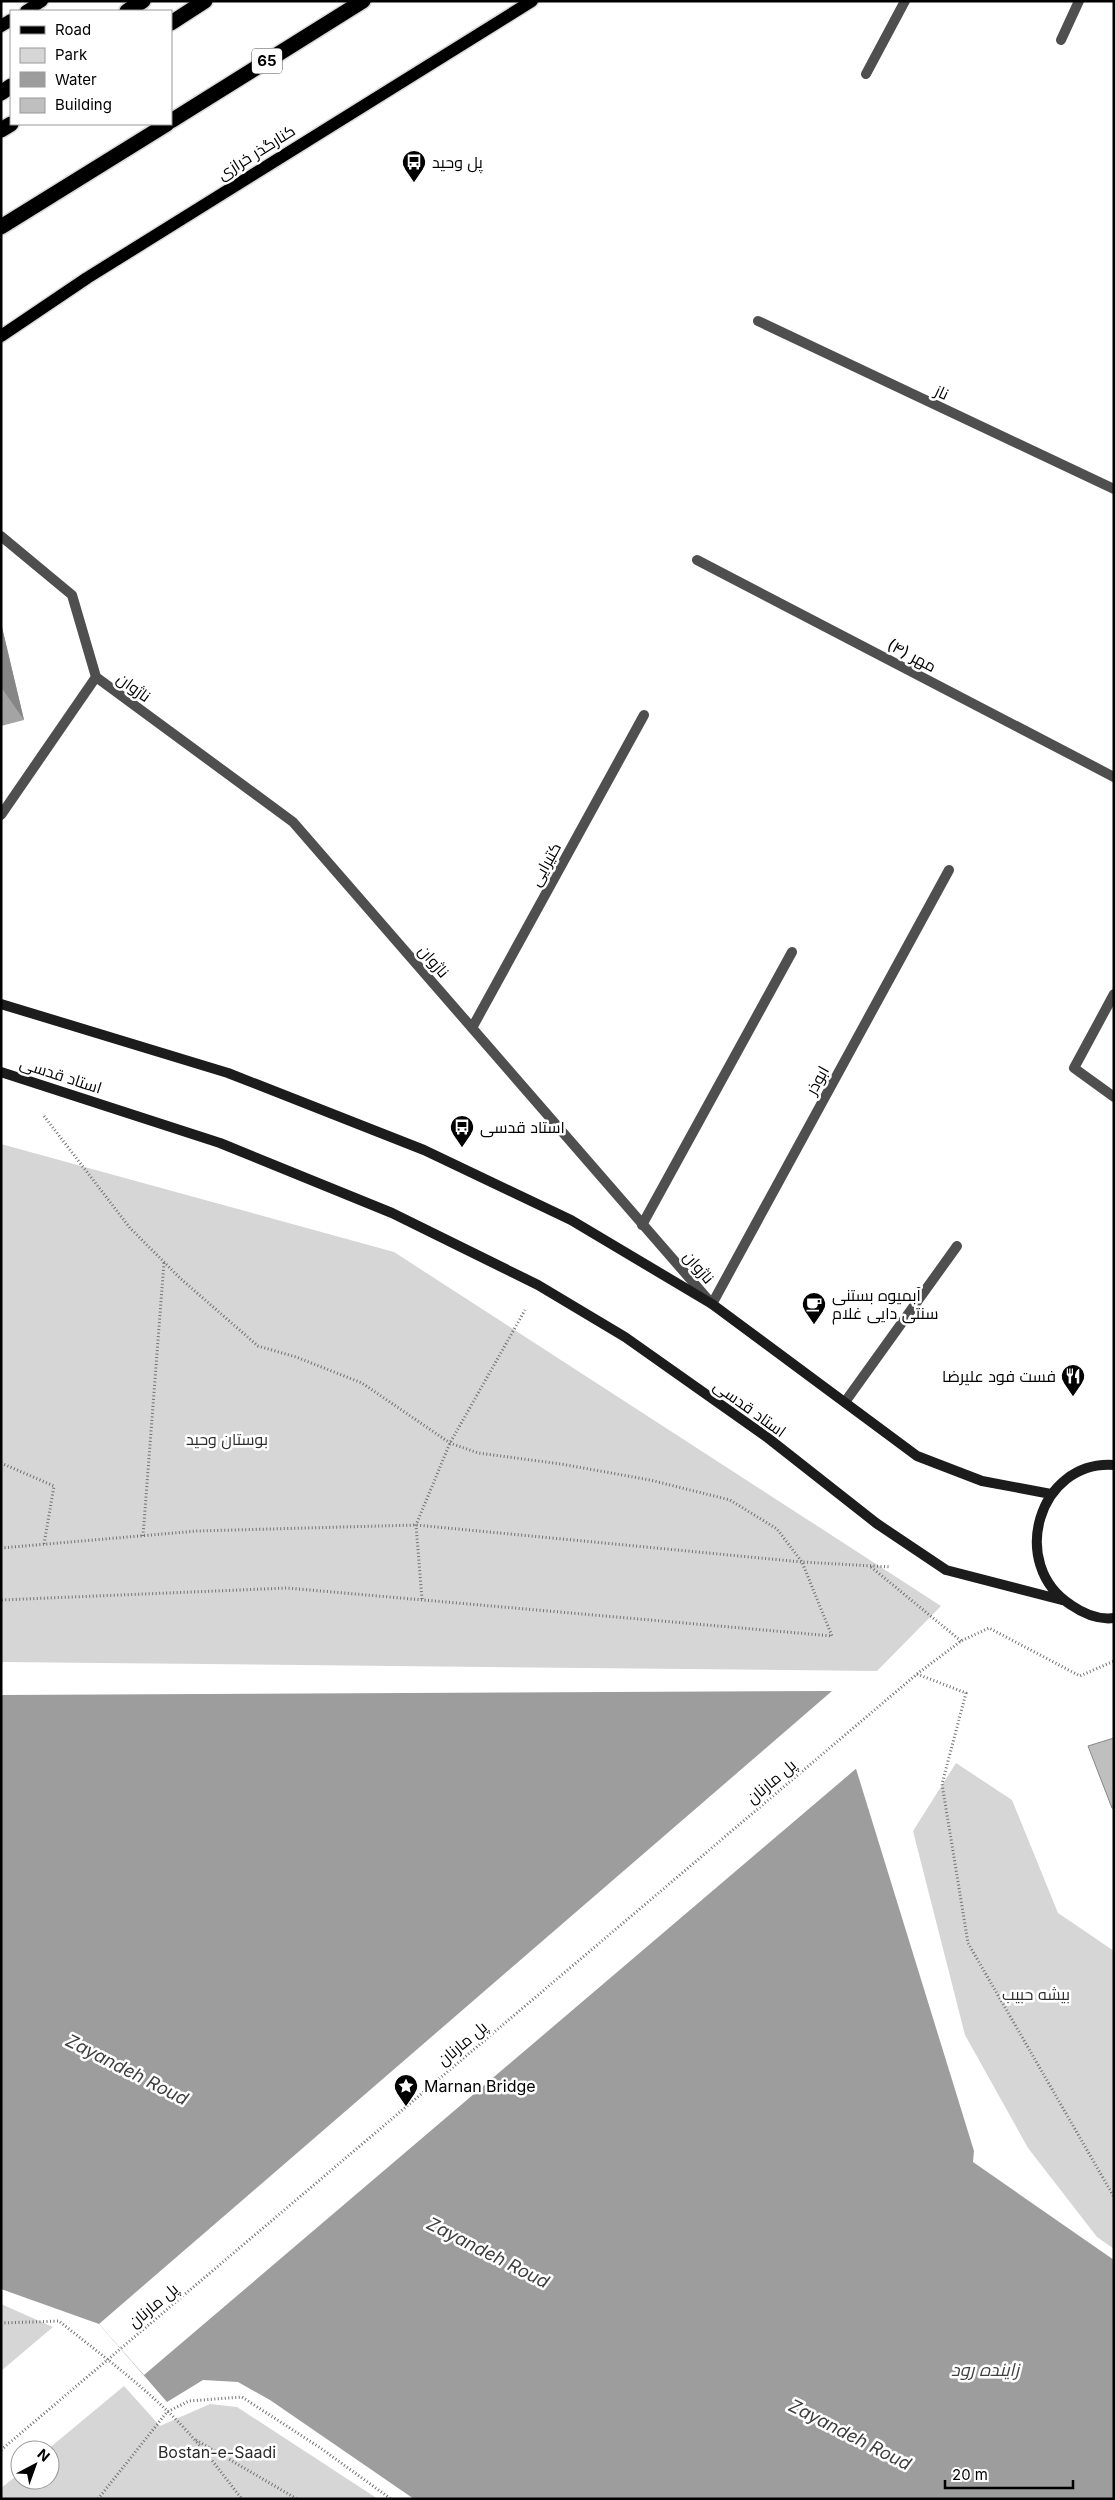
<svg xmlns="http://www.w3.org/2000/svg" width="1115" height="2500" viewBox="0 0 1115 2500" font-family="Inter,Cairo,sans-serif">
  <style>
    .green { fill: #d6d6d6 }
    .water { fill: #9d9d9d }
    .pier { fill: #fff }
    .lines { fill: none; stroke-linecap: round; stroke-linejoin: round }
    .primary-casing { stroke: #dbdbdb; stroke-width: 15 }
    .highway-casing { stroke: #dbdbdb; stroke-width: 18 }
    .path { stroke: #717171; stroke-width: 3; stroke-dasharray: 1 2.5; stroke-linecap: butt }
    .street { stroke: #4f4f4f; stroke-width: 10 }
    .secondary { stroke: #1c1c1c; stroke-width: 10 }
    .primary { stroke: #000; stroke-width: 12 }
    .highway { stroke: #000; stroke-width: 15 }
    .path-bridge { stroke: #717171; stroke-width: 3; stroke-dasharray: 1 2.5; stroke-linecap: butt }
    .wall { fill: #a4a4a4 }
    .shaded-wall { fill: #868686 }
    .building { fill: #bfbfbf; stroke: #868686 }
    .labels { text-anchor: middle; stroke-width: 5; stroke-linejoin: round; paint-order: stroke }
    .shield { fill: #fff; stroke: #4c4c4c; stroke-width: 1 }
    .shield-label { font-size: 15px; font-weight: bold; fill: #000 }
    .street-label { font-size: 16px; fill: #000; stroke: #fff }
    .poi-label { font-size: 16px; fill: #000; stroke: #fff; text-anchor: start }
    .park-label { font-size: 16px; fill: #2d2d2d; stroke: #fff }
    .water-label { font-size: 18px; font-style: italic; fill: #3e3e3e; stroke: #fff }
  </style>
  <rect width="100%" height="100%" fill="#fff"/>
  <path class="green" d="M1,1144l393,108 547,354 -64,65 -876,-9z
    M956,1763l56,37 46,113 56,38v298l-17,-12 -69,-89 -63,-113 -52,-204z
    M1,2304l52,23 -52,44z
    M124,2386l36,40 50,-22 27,3 141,92h-377v-11l19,-15v7h30v-30h-3z"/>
  <path class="water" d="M832,1691l142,460 -1,11 141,98v239h-700l-144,-99 -32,-18 -35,-2 -36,22 -68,-78 -98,-35v-594z"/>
  <path class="pier" d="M832,1691l4,5 22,71 -714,608 -45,-51z"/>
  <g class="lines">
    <g class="primary-casing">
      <path id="primary" d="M26,11l16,-10
        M1,26l10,-6
        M1,336l86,-58 445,-277"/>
    </g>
    <g class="highway-casing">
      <path id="highway" d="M127,11l16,-10
        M171,23l34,-22
        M1,93l10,-7
        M171,121l192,-120
        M1,130l10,-6
        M1,227l166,-103"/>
    </g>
    <path class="path" d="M44,1116l86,112 51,51 77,67 38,11 66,26 88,60 28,10 83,11 89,16 80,20 47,29 25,33 89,5
      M1,1463l53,23 -10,58
      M143,1536l21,-274
      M1,1548l196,-17 219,-6 386,37 30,74 -545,-48 -286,12
      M871,1567l90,74
      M422,1599l-6,-74 34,-82 75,-133
      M917,1674l49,19 -24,91 26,159 146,254
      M917,1674l44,-33 28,-13 91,48 34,-15
      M1,2323l58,-2c46,37 96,73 135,118 17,19 32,40 48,60
      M196,2440l101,59
      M98,2499l69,-87 22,-11 53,-4 77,50 72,52"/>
    <path class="street" d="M1061,40l18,-39
      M866,74l39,-73
      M758,321l356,168
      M1,536l71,59 24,82 -95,138
      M697,560l417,217
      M96,677l197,145 419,482 237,-434
      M1114,994l-40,74 40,29
      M472,1028l172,-313
      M642,1225l150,-273
      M845,1402l112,-156"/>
    <path class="secondary" d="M1,1004l227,69 196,77 147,70 141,84 205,152 65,25 69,13
      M1,1072l219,71 172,70 146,72 87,52 143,101 108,85 70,47 116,30
      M1114,1465c-76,-5 -106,100 -43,140 13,9 28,15 43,13"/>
    <use href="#primary" class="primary"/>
    <use href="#highway" class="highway"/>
    <path class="path-bridge" d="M1,2450l916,-776"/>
  </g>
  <path class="wall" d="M1,623l23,97 -23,6z"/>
  <path class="shaded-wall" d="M1,623l23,97 -23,-33z"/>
  <path class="building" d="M1114,1738v71l-2,-1 -24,-62z"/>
  <defs>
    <g id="bus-pin" transform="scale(1.25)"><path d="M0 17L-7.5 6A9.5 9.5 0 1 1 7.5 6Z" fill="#000" stroke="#fff"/><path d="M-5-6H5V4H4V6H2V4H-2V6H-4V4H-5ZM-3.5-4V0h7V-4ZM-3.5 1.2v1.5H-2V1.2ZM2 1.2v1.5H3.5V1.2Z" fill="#fff"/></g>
    <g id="cafe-pin" transform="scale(1.25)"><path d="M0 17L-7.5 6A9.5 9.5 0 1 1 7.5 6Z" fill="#000" stroke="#fff"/><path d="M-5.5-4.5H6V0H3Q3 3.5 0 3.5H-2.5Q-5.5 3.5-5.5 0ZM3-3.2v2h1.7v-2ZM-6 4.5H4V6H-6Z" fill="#fff"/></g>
    <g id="restaurant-pin" transform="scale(1.25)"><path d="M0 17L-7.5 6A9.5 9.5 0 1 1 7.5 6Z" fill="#000" stroke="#fff"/><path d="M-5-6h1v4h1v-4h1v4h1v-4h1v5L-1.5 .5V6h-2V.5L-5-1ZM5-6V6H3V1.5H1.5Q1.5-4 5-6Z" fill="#fff"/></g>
    <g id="sight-pin" transform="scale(1.25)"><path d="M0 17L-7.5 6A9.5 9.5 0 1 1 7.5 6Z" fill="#000" stroke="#fff"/><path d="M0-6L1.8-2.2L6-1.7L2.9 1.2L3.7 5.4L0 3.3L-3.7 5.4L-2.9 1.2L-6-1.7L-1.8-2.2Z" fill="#fff"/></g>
  </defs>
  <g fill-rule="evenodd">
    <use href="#bus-pin" x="414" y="162"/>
    <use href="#bus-pin" x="462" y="1127"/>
    <use href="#cafe-pin" x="814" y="1304"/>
    <use href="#restaurant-pin" x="1073" y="1376"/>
    <use href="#sight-pin" x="406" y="2086"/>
  </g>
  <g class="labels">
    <rect class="shield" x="252" y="48.5" width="30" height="25" rx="4"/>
    <g class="shield-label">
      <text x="267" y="66">65</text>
    </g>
    <g class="street-label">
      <text transform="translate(256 152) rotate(-32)" y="6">کنارگذر خرازی</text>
      <text transform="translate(942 392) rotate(25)" y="6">ناز</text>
      <text transform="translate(912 655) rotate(28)" y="6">مهر (۴)</text>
      <text transform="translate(134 687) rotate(36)" y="6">ناژوان</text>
      <text transform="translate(545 864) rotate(-61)" y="6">کتیرایی</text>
      <text transform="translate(434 961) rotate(49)" y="6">ناژوان</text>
      <text transform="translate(61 1075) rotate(18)" y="6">استاد قدسی</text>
      <text transform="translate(817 1080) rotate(-61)" y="6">ابوذر</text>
      <text transform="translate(699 1267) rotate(49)" y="6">ناژوان</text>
      <text transform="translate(750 1408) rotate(36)" y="6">استاد قدسی</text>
      <text transform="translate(771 1781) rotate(-40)" y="6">پل مارنان</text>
      <text transform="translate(462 2043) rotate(-40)" y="6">پل مارنان</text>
      <text transform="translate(153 2305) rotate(-40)" y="6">پل مارنان</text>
    </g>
    <g class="poi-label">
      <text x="432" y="168">پل وحید</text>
      <text x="480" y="1133">استاد قدسی</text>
      <text x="832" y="1301">آبمیوه بستنی<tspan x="832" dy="18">سنتی دایی غلام</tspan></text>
      <text x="1056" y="1382" text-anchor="end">فست فود علیرضا</text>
      <text x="424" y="2092">Marnan Bridge</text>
    </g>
    <g class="park-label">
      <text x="227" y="1445">بوستان وحید</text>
      <text x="1036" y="2000">بیشه حبیب</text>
      <text x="217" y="2458">Bostan-e-Saadi</text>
    </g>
    <g class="water-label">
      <text transform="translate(127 2070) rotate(27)" y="6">Zayandeh Roud</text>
      <text transform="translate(488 2253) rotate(27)" y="6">Zayandeh Roud</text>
      <text x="985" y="2376">زاینده رود</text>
      <text transform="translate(850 2435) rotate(27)" y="6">Zayandeh Roud</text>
    </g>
  </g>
  <rect width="1115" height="2500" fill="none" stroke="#000000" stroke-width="5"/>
  <rect x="10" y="10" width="162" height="115" fill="#ffffff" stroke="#999999"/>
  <rect x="20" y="26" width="25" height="8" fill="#000000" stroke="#999999"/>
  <text x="55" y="35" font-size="15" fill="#000000">Road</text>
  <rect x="20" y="48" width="25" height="15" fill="#d6d6d6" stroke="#999999"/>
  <text x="55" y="60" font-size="15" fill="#000000">Park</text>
  <rect x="20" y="72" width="25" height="15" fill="#9d9d9d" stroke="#999999"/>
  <text x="55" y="85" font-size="15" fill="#000000">Water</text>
  <rect x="20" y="98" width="25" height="15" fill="#bfbfbf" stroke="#999999"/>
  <text x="55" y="110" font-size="15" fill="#000000">Building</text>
  <g transform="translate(35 2465) rotate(41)"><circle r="24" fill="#ffffff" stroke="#999999"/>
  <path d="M0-4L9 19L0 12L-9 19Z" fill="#000000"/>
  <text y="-8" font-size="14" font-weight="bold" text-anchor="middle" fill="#000000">N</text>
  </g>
  <path d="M945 2480v8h128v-8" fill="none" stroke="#000000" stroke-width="2.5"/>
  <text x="952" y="2480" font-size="15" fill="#000000" stroke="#ffffff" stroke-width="4" paint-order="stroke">20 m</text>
</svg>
